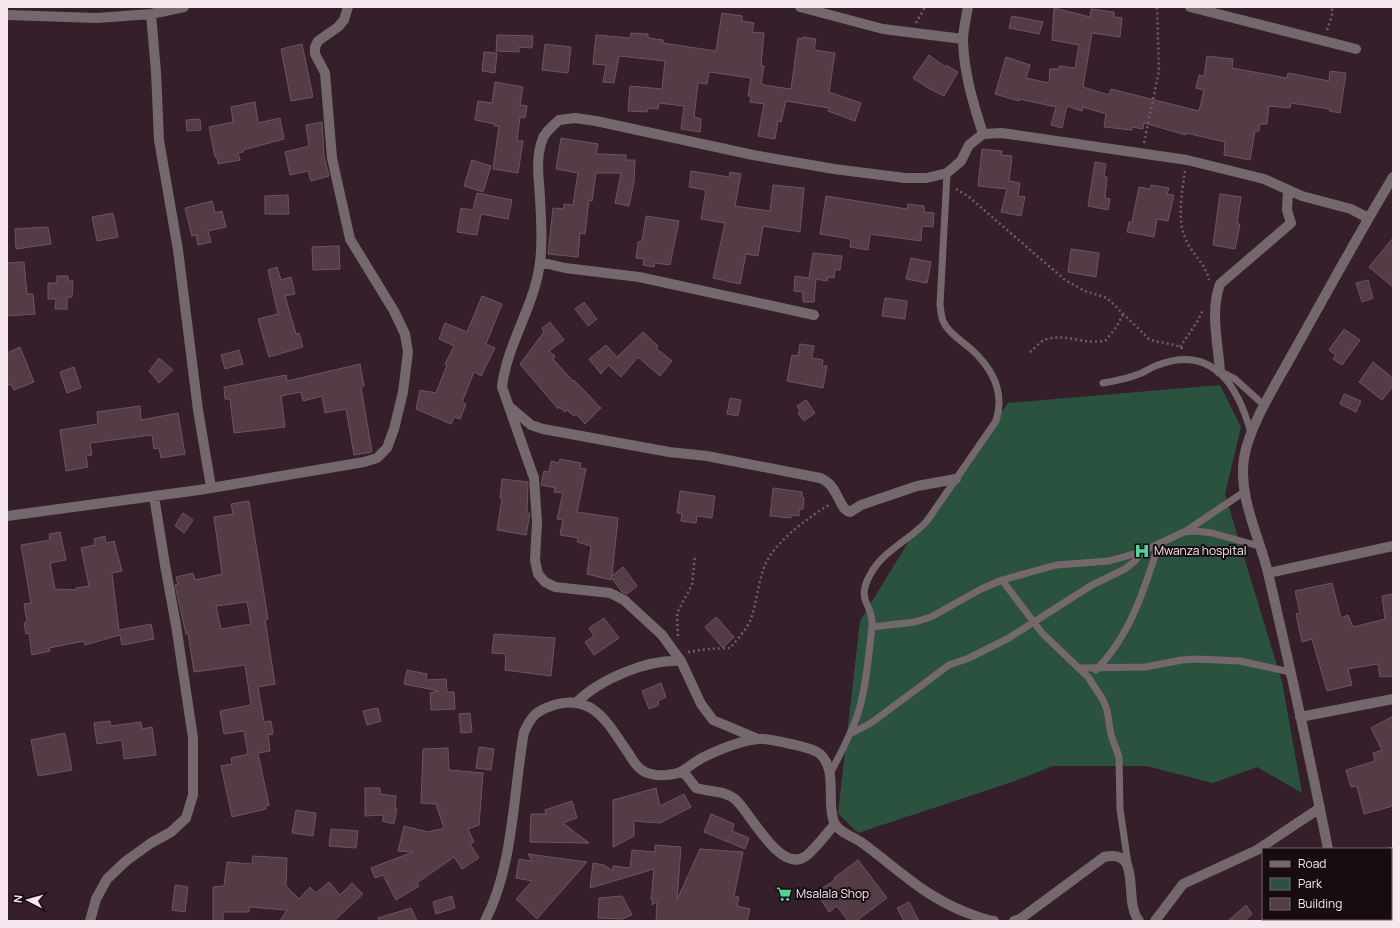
<svg xmlns="http://www.w3.org/2000/svg" width="1400" height="928" viewBox="0 0 1400 928" font-family="Manrope,sans-serif">
  <style>
    .green { fill: #2b523e }
    .building { fill: #543c47; stroke: #6e5460; fill-rule: evenodd }
    .lines { fill: none; stroke-linecap: round; stroke-linejoin: round }
    .path { stroke: #715d67; stroke-width: 2.5; stroke-dasharray: 2 3; stroke-linecap: butt }
    .lane { stroke: #74686d; stroke-width: 7 }
    .street { stroke: #74686d; stroke-width: 10 }
    .labels { text-anchor: middle; stroke-width: 4; stroke-linejoin: round; paint-order: stroke }
    .poi-label { font-size: 12px; fill: #f6e7ee; stroke: #160c11; text-anchor: start }
  </style>
  <rect width="100%" height="100%" fill="#351f2a"/>
  <path class="green" d="M1220,385l21,42 -16,67 57,188 20,111 -45,-26 -44,16 -67,-17h-93l-38,15 -157,52 -20,-20 22,-192 55,-90 93,-128z"/>
  <path class="building" d="M1054,8l36,9 1,-8 23,3v5l8,1 -2,19 -28,-4 -9,54 26,8 2,-6 88,22 5,-21 -8,-2 3,-13 5,1 3,-20 26,3 -1,9 55,10 1,-5 41,8 1,-10 16,2 -6,40 -11,-2 1,-2 -39,-6 -1,5 -21,-2 -2,18h-7l-1,7h-4l-5,29 -26,-5 1,-13 -39,-9v2l-42,-12 -1,6 -11,-2v3l-28,-3 2,-13 -23,-7 -1,4 -15,-5 -5,22 -11,-3 5,-18 -37,-8v2l-24,-7 11,-37 24,8 -4,13 23,5 1,-14h9v-3l16,2 4,-23 -27,-5z
    M722,13l20,3v5l12,2 -2,9 12,1 -3,33h3l-3,17 3,2 27,4 7,-51 5,1v-2l13,2 -2,11 21,3 -6,39 32,11 -6,18 -27,-10 1,-3 -43,-7 -5,21 -3,-1 -3,18 -17,-3 6,-32 -14,-2 1,-6h-3l3,-18 -42,-6 -2,12 -9,-1 -4,34 7,2 -1,13 -19,-3 3,-23 -25,-3 -1,6 -10,-1 -1,4 -19,-1 2,-25 32,3 3,-28 -46,-5 -5,27 -11,-1 3,-17 -13,-1 3,-29 34,3 1,-5 17,1v4l15,2v3l53,8z
    M1012,16l31,6 -4,12 -30,-6z
    M497,35l36,1 -1,12 -13,-1v5l-23,-1z
    M302,44l11,53 -22,4 -10,-52z
    M545,44l26,3 -3,26 -26,-3z
    M484,52l13,1 -2,20 -13,-2z
    M929,55l16,12 1,-2 12,7 -14,24 -16,-8 -15,-10z
    M495,82l28,5 -3,18 7,1 -2,12 -5,-1 -3,24h6l-5,32 -25,-4 6,-43h-5l1,-2 -20,-4 3,-19 14,2z
    M255,102l3,21 22,-5 4,21 -41,11v2l-5,1 2,7 -22,4 -1,-7h-2l-6,-30 24,-5 -2,-15z
    M200,119l1,11 -14,1 -1,-11z
    M322,122l2,34 5,20 -18,5 -3,-10 -18,4 -5,-23 24,-6 -3,-21z
    M561,138l37,6 -2,10 30,1v5h9l-1,22 -5,24 -14,-3 6,-30h-25l-4,28 -3,-1 -4,34 -5,-1 -2,24 -30,-3 5,-46 11,1v-5l9,1 5,-32 -22,-4z
    M982,149l20,2 -1,4 11,1 -3,25 11,2 -2,13 7,1 -4,19 -20,-4 6,-23 -29,-3z
    M472,160l19,6 -8,26 -19,-6z
    M1095,162l11,2 -2,12 3,1 -2,21 5,1 -2,11 -20,-4z
    M691,171l38,6 1,-5 11,2 -6,32 35,5 3,-26 31,3 -4,44 -37,-6 -5,30 -12,-2 -6,30 -27,-6 12,-55 -24,-4 5,-29 -17,-3z
    M1151,185l18,3 -2,6 7,1 -6,26 -11,-2 -3,18 -27,-5 2,-10h3l7,-35 11,2z
    M477,193l35,7 -4,19 -27,-5 -4,21 -20,-3 4,-24 12,2z
    M1220,194l21,3 -4,27h3l-5,25 -22,-4z
    M288,195l1,19h-24v-18z
    M826,196l81,13 1,-5 16,2v6l10,1 -1,14 -11,-1 -1,15 -51,-7 -2,16 -18,-3 1,-8 -31,-5z
    M212,201l3,12 7,-2 4,16 -18,4 3,11 -13,3 -2,-10 -4,1 -7,-28z
    M113,213l5,24 -21,4 -5,-24z
    M646,216l33,5 -9,44 -15,-2 -1,4 -11,-2 1,-6 -8,-1 2,-16 4,-1z
    M48,227l3,17 -35,5 -1,-20z
    M1393,238v49l-24,-20z
    M339,246l1,23 -27,1 -1,-23z
    M1071,249l28,4 -3,24 -28,-5z
    M813,253l29,3 -2,14h-5l-1,8 -6,-1 -1,4 -11,-2 -2,23h-11v-10l-9,-1 1,-15 14,2z
    M911,258l20,4 -4,21 -21,-4z
    M24,262l3,32h6l2,20 -28,2v-53z
    M277,267l4,13 10,-3 4,17 -10,2 11,38 3,-1 4,14 -34,10 -11,-38 20,-5 -10,-44z
    M57,276h11v5h5l-1,16h-5v12h-12l1,-10h-8v-16h9z
    M1368,280l5,18 -11,4 -6,-19z
    M482,296l20,8 -16,40 9,4 -14,28 -7,-4 -12,30 4,2 -6,15 -6,-2 -3,7 -35,-15 4,-19 16,3 11,-28 -2,-1 9,-18 -15,-7 6,-16 22,9z
    M885,298l22,3 -2,18 -23,-3z
    M584,302l13,17 -9,7 -13,-17z
    M550,322l14,18 -15,11 6,5 -2,3 20,22 1,-1 27,28 -16,16 -9,-10 -2,2 -7,-6 -2,2 -6,-5 -1,2 -38,-45 24,-32 -2,-4z
    M1344,329l16,11 -18,25 -9,-6 3,-4 -7,-5z
    M643,332l15,14 -2,2 16,13 -12,15 -22,-19 -17,20 -13,-12 -7,9 -12,-15 17,-14 11,12z
    M800,344l14,2 -2,12 11,2 -1,6h5l-4,22 -36,-7 5,-26 6,1z
    M20,347l14,35 -20,8 -3,-6 -4,2v-33z
    M239,350l4,14 -18,5 -4,-14z
    M159,358l14,12 -14,13 -10,-12z
    M1373,362l20,16v8l-11,14 -23,-18z
    M360,364l4,22 -3,1 11,65 -18,3 -8,-46 -21,4 -3,-17 -19,5 -2,-9 -20,4 4,31 -51,6 -4,-34h-5l-1,-12 62,-12 1,6z
    M74,367l7,21 -14,5 -7,-21z
    M1344,394l17,7 -5,11 -16,-8z
    M730,398l11,2 -3,16 -11,-2z
    M806,400l9,13 -11,8 -6,-8 2,-2 -3,-5z
    M140,406l1,14 37,-7 7,41 -24,4 -2,-10 -5,1 -2,-14 -62,8 2,12 -6,1 2,11 -22,4 -6,-41 38,-6 -1,-12z
    M560,459l21,4 -1,5 6,1 -9,43 41,6 -6,58 11,-9 14,19 -10,8 -5,-2 -11,-15v3l-24,-6 4,-28 -14,-4 1,-4 -18,-3 3,-15 -6,-1 6,-26 -9,-1 1,-4 -14,-3 3,-14 5,1 2,-11 8,2z
    M502,479l26,3 -1,30 3,2 -4,21 -29,-5 5,-32h-2z
    M773,488l29,4v5l2,1 -1,11h-4v7l-8,-1v3l-21,-2z
    M680,491l35,5 -3,22 -15,-2 -1,7 -15,-2 1,-7 -5,-1z
    M249,501l19,118h-3l10,65 -17,3 6,35 7,-1 2,13 -5,1 2,16 -12,2 11,52 -4,2 1,2 -34,8 -11,-51 11,-2 -1,-6 17,-4 -4,-23 -20,3 -4,-23 31,-6 -6,-40 -51,7 -6,-39 -2,1 -11,-49 3,-1 -2,-7 17,-4 2,7 27,-6 -8,-57 19,-3 -2,-10zM247,602l4,22 -30,5 -5,-23z
    M183,513l10,7 -9,13 -9,-7z
    M60,532l6,28 -16,3 5,26 21,1v-2l13,-2 -8,-38 14,-3 -1,-6 11,-3 1,7 8,-2 8,30 -10,2 7,57 32,-6 3,15 -32,6 -2,-10 -35,10 -1,-4 -35,7 1,3 -18,4 -3,-22 -3,1 -2,-11 3,-1 -3,-18 7,-1 -10,-58 29,-5 -1,-6z
    M1332,583l9,35 7,-3 5,12 32,-8 -3,-23 11,-2v82l-13,1 -2,-13 -30,5 4,16 -25,6 -15,-52 -10,3 -6,-28 4,-1 -5,-22z
    M716,617l18,20 -11,11 -18,-21z
    M604,618l15,20 -25,17 -9,-13 9,-6 -5,-8z
    M494,634l61,4 -4,38 -46,-6 1,-16 -14,-1z
    M407,670l20,4 -1,6 20,-1 1,13h7l1,17 -24,1 -1,-17 9,-2 -35,-7z
    M661,683l5,14 -8,4 1,4 -10,4 -7,-18z
    M378,708l3,13 -14,4 -4,-14z
    M470,713l2,19 -11,1 -2,-19z
    M1393,716v90l-29,8 -7,-28 -6,1 -5,-17 29,-9 -2,-8 9,-3 -11,-22z
    M110,721l1,5 30,-4 1,7 10,-2 4,28 -32,4 -2,-19 -25,4 -3,-21z
    M65,733l7,37 -34,6 -7,-36z
    M479,747l15,2 -3,21 -15,-2z
    M448,748l1,22 34,3 -4,52 -11,4 6,13 -4,2 9,14 -17,11 -8,-12 -37,26 2,3 -23,14 -13,-25 -8,3 -4,-10 42,-16 -15,-1 6,-25 24,6 16,-4 -8,-24 -15,-1 2,-54z
    M365,788h15v6l16,2 -1,13h2l-3,15 -12,-3 2,-6 -19,1z
    M656,788l4,18 24,-12 7,13 -31,16 -26,-2v15l-21,11v-47z
    M572,801l5,17 -14,5 26,20 -59,-1 1,-28h15l-1,-4z
    M296,810l20,3 -3,23 -21,-3z
    M711,814l23,10 -2,7 17,7 -4,11 -41,-17z
    M331,829l27,2 -2,17 -27,-2z
    M655,845l26,2 -4,53 23,-51 43,3 -9,44 5,1 -2,9 13,3 -3,12h-91l1,-19 -5,3 1,-5h-2l3,-31 -64,19 3,-25 11,2 9,6v-5l17,2 2,-18 23,2z
    M528,854l59,8 -50,57 -21,-20 16,-18 -16,-3 3,-19 13,2z
    M253,856l34,2 -1,28 13,13 11,-12 6,6 13,-11 11,13 12,-12 11,11 -29,27h-54l7,-11 -38,-3v5h-26v9h-10v-34l11,-1 3,-24 25,2z
    M858,860l29,38 -31,23h-8l-11,-15 -8,6 -13,-20 19,-12 -1,-2z
    M175,885l13,2 -3,25 -13,-2z
    M452,896l3,12 -19,6 -3,-12z
    M622,896l10,19 -10,4 -24,-1 1,-20z
    M909,902l10,19h-15l-7,-13z
    M1246,905l6,9 -8,7h-16z
    M411,908l6,13h-38l-1,-3z"/>
  <g class="lines">
    <path class="path" d="M916,23l9,-16
      M1327,30l5,-15v-8
      M1144,143l15,-72 -2,-64
      M1185,171c-3,22 -9,50 2,71 7,14 19,23 22,38
      M956,189l13,8 96,83 20,11 22,7 42,41c11,5 24,3 34,10
      M1180,347l17,-25 6,-12
      M1030,352c5,-4 10,-11 17,-13 19,-6 40,7 59,1l11,-14 6,-12
      M678,636l-1,-23 15,-28 3,-30
      M688,652l20,-3 22,-1c7,-8 17,-19 21,-29 6,-18 7,-36 14,-54 10,-23 42,-47 64,-60"/>
    <path class="lane" d="M1223,373l12,6 30,27
      M1103,383c12,-2 24,-4 36,-9 6,-2 12,-7 19,-9 55,-21 80,21 93,68
      M1186,531l58,-39
      M1002,580l40,53 46,44 15,23 4,10 4,25 8,22 1,52 8,55
      M872,627l43,-5 16,-5 50,-28 21,-9 54,-15 53,-4 32,-9 43,-20 12,-1 16,2 47,13
      M1080,668l65,-1 37,-7 14,-1 44,2 50,11
      M1096,670c34,-34 49,-82 63,-127
      M850,734l21,-11 78,-58 20,-7 38,-19 85,-54 33,-16 10,-8 6,-9
      M830,774c10,-20 21,-39 28,-61 8,-23 11,-61 14,-87 2,-22 -17,-24 -2,-51 12,-24 40,-35 57,-54l69,-100c9,-28 -3,-52 -25,-72 -9,-8 -23,-16 -28,-28 -2,-5 -2,-11 -3,-16l7,-132"/>
    <path class="street" d="M800,7l83,22 80,10
      M968,7c-2,11 -5,23 -5,34 1,32 10,62 20,93
      M1190,7l166,42
      M151,14l5,58 3,68 19,110 20,160 13,77
      M7,15l90,3 54,-4 33,-7
      M540,262l25,6 74,9 175,38
      M1220,372c-2,-29 -10,-61 0,-88l71,-61 -4,-13 1,-20
      M511,408l20,17 12,4 126,23 38,4 113,22c19,7 18,31 30,34l11,-7 56,-19 39,-7
      M7,516l192,-26 165,-28 13,-4 10,-10 7,-19 9,-37 5,-40 -3,-18 -11,-23 -44,-72 -18,-81 -7,-85 -10,-19v-7l3,-6 20,-14 6,-7 4,-13
      M1268,573l125,-27
      M577,702c23,-23 71,-43 104,-41
      M1300,717l93,-18
      M758,739l-45,-19 -12,-16 -20,-43 -19,-26 -38,-35 -14,-7 -55,-6 -10,-5 -7,-8 -3,-14 2,-38 -3,-44 -32,-91c5,-44 33,-81 38,-125 3,-21 1,-43 0,-64 -1,-21 -5,-40 3,-60 3,-7 11,-13 16,-18l16,-2 21,3 157,34 81,14 71,9h22l20,-5 14,-12 8,-16 14,-11 19,-1 185,27 77,19 38,17 49,13 17,9
      M683,771l13,17c13,4 29,2 40,12 15,14 45,75 70,56 11,-9 20,-22 29,-32
      M1328,849c-18,-91 -38,-182 -59,-272 -9,-40 -31,-78 -25,-119 5,-32 33,-76 49,-105 33,-59 65,-118 100,-176
      M1391,852h2
      M1340,919l1,2
      M90,921l6,-22 11,-20 19,-18 25,-18 20,-11 15,-14 7,-23v-57l-17,-113 -11,-60 -11,-69
      M485,921c29,-56 28,-128 39,-189 8,-17 12,-21 30,-27 41,-12 55,21 75,49 4,7 9,15 16,18 11,5 30,4 39,-2 6,-4 12,-9 18,-12 16,-8 38,-17 56,-19 10,-1 23,3 33,5 9,2 22,4 29,10 18,16 6,48 14,68 4,10 18,14 27,20 36,26 61,53 104,70 9,3 19,8 29,9
      M1014,921l6,-2 84,-62c40,-9 18,43 35,64
      M1155,921l28,-37 74,-34 63,-42"/>
  </g>
  <defs>
    <g id="hospital-bare" transform="scale(1.2)"><path d="M-5-5h3v3.5h4V-5h3V5h-3V1.5h-4V5h-3Z" fill="#52d397" stroke="#160c11" stroke-width="2.5" paint-order="stroke"/></g>
    <g id="supermarket-bare" transform="scale(1.2)"><path d="M-6-5.5h2.5l.6 2H6L4.5 2H-2.5L-4.4-4H-6ZM-1.5 3.2a1.3 1.3 0 1 0 .1 0ZM3 3.2a1.3 1.3 0 1 0 .1 0Z" fill="#52d397" stroke="#160c11" stroke-width="2.5" paint-order="stroke"/></g>
  </defs>
  <g fill-rule="evenodd">
    <use href="#hospital-bare" x="1142" y="551"/>
    <use href="#supermarket-bare" x="784" y="894"/>
  </g>
  <g class="labels">
    <g class="poi-label">
      <text x="1154" y="555">Mwanza hospital</text>
      <text x="796" y="898">Msalala Shop</text>
    </g>
  </g>
  <rect width="1400" height="928" fill="none" stroke="#f6e7ee" stroke-width="16"/>
  <rect x="1262" y="848" width="130" height="72" fill="#160c11" stroke="#706469"/>
  <rect x="1270" y="861" width="20" height="6" fill="#74686d" stroke="#706469"/>
  <text x="1298" y="868" font-size="12" fill="#f6e7ee">Road</text>
  <rect x="1270" y="878" width="20" height="12" fill="#2b523e" stroke="#706469"/>
  <text x="1298" y="888" font-size="12" fill="#f6e7ee">Park</text>
  <rect x="1270" y="898" width="20" height="12" fill="#543c47" stroke="#706469"/>
  <text x="1298" y="908" font-size="12" fill="#f6e7ee">Building</text>
  <g transform="translate(28 900) rotate(276)" stroke="#160c11" stroke-width="3" paint-order="stroke">
  <path d="M0-3L7 15L0 10L-7 15Z" fill="#f6e7ee"/>
  <text y="-6" font-size="11" font-weight="bold" text-anchor="middle" fill="#f6e7ee">N</text>
  </g>
</svg>
